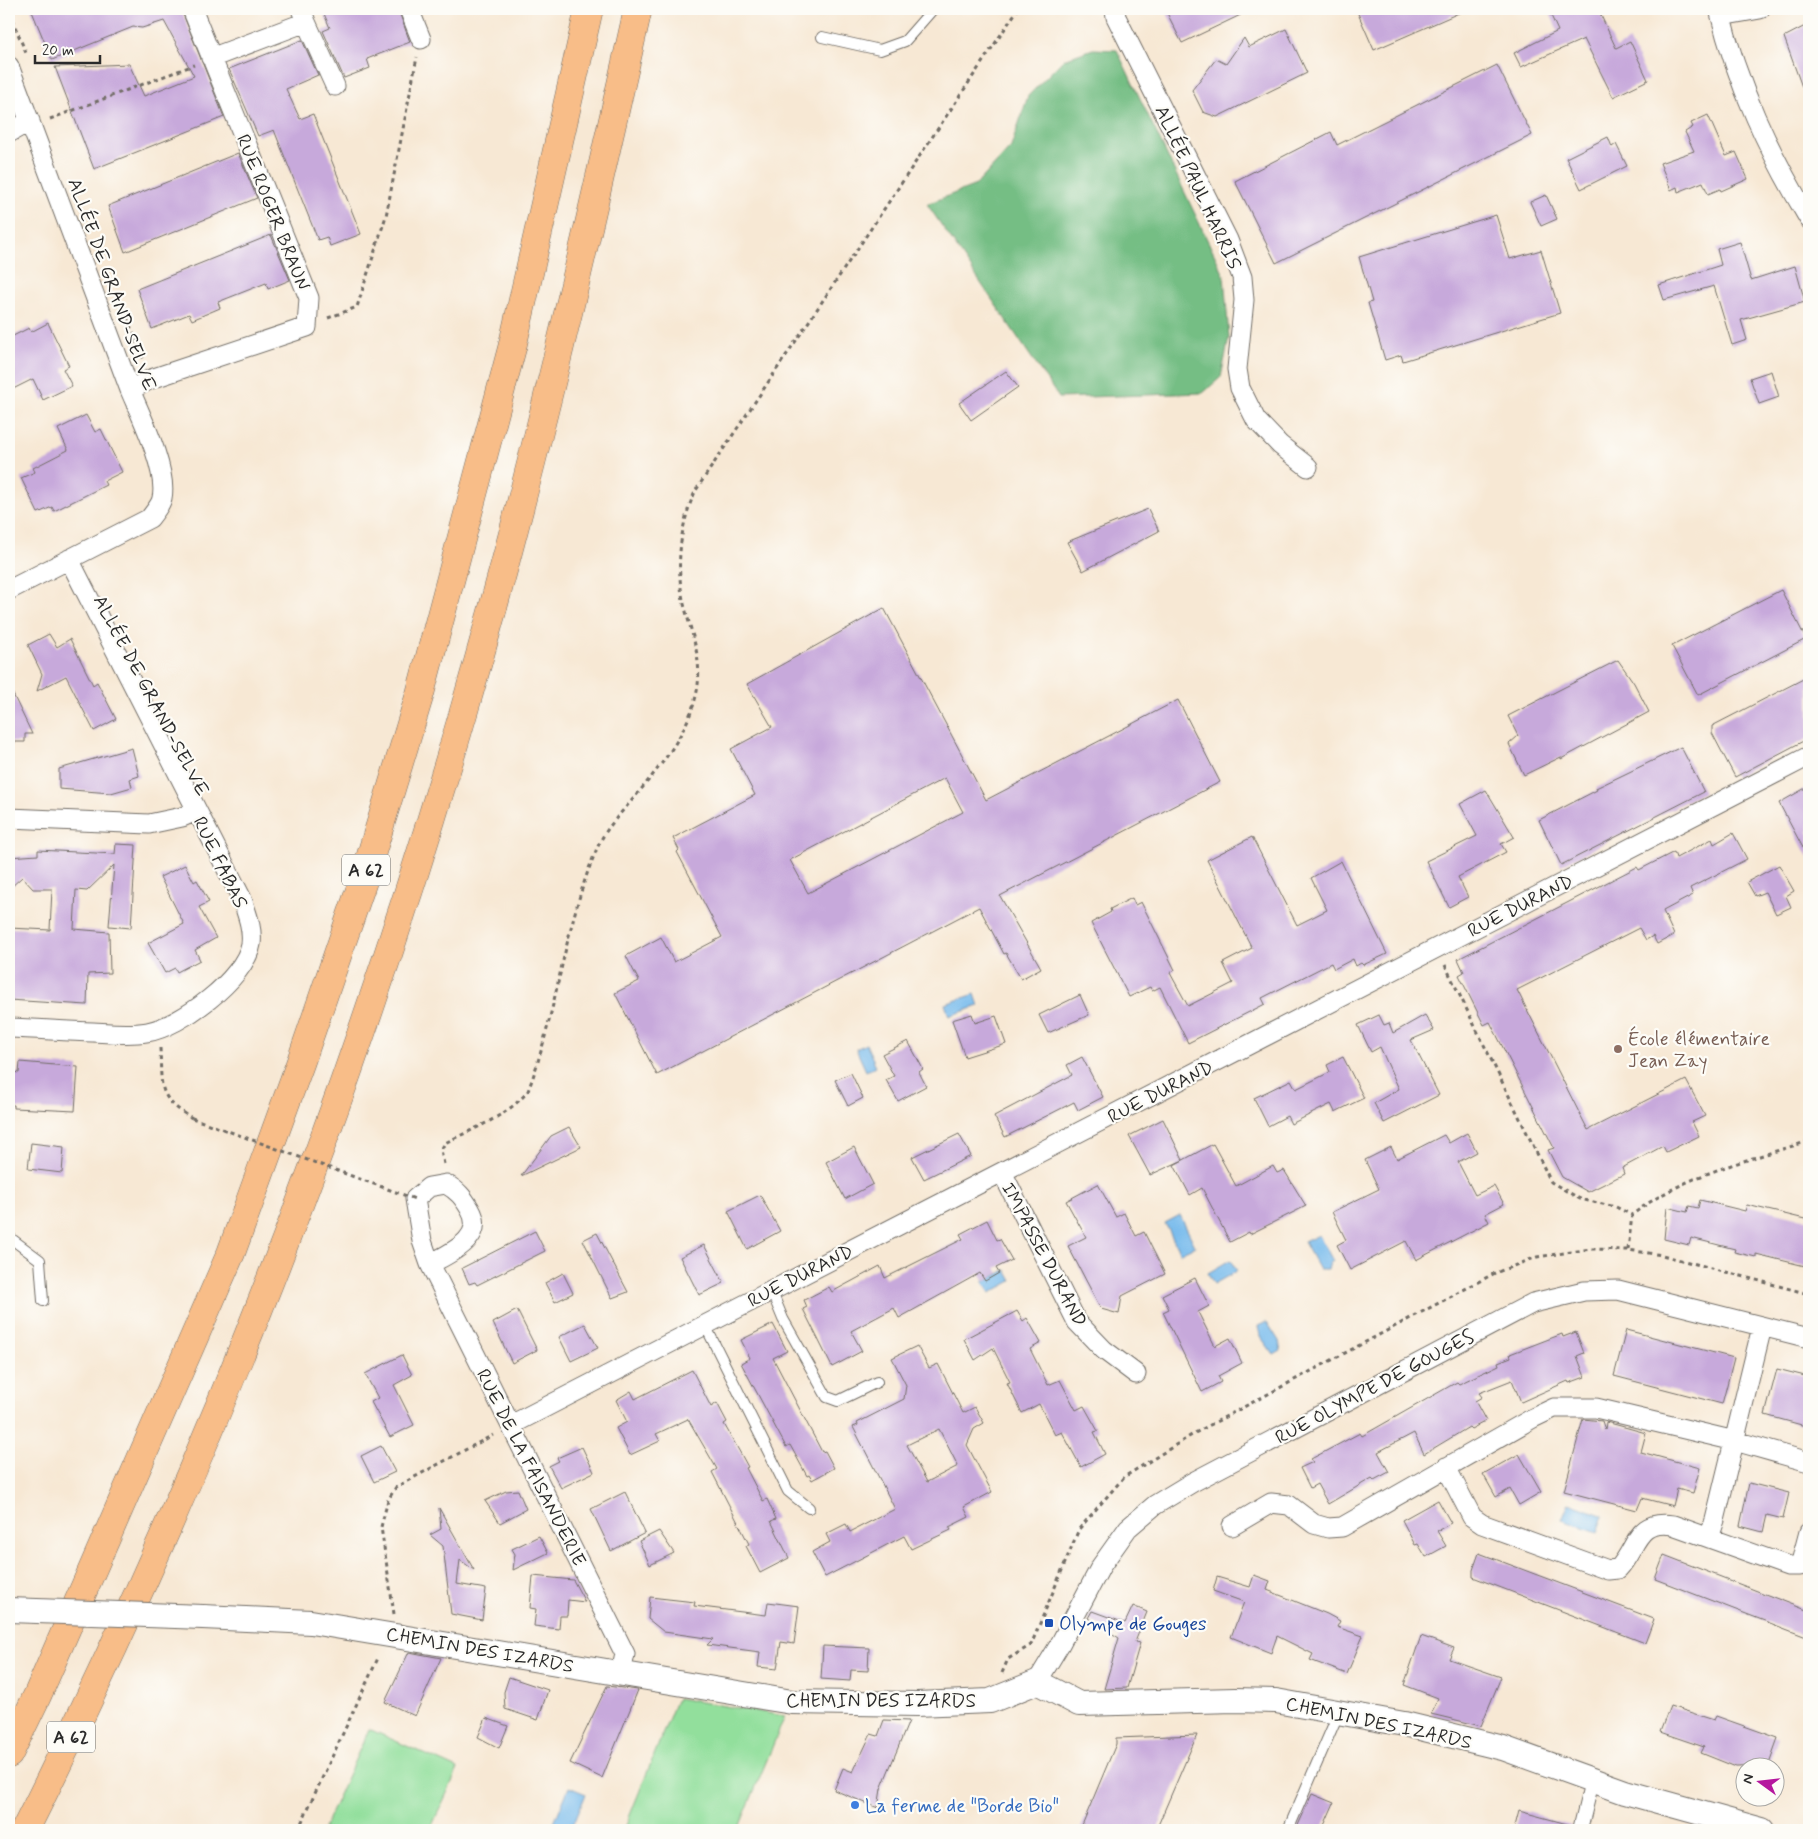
<svg xmlns="http://www.w3.org/2000/svg" width="1818" height="1839" viewBox="0 0 1818 1839" font-family="Mynerve,sans-serif">
  <style>
    .green { fill: #92df9c; stroke: #5e8564 }
    .forest { fill: #75be84; stroke: #507458 }
    .water { fill: #76baec; stroke: #50728c }
    .building { fill: #c7a9db; fill-rule: evenodd }
    .lines { fill: none; stroke-linecap: round; stroke-linejoin: round }
    .service-casing { stroke: #726d66; stroke-width: 12 }
    .pedestrian-casing { stroke: #726d66; stroke-width: 16 }
    .minor-casing { stroke: #726d66; stroke-width: 21 }
    .tertiary-casing { stroke: #726d66; stroke-width: 26 }
    .motorway-casing { stroke: #726d66; stroke-width: 29 }
    .path { stroke: #726d66; stroke-width: 3; stroke-dasharray: 4 4; stroke-linecap: butt }
    .service { stroke: #fff; stroke-width: 10 }
    .pedestrian { stroke: #fff; stroke-width: 14 }
    .minor { stroke: #fff; stroke-width: 19 }
    .tertiary { stroke: #fff; stroke-width: 24 }
    .motorway { stroke: #f8bd88; stroke-width: 28 }
    .tertiary-bridge-casing { stroke: #726d66; stroke-width: 26; stroke-linecap: butt }
    .path-bridge { stroke: #726d66; stroke-width: 3; stroke-dasharray: 4 4; stroke-linecap: butt }
    .tertiary-bridge { stroke: #fff; stroke-width: 24 }
    .education-dot { fill: #8d6e63; stroke: #fdfcf7; stroke-width: 2 }
    .transit-dot { fill: #1a4fb4; stroke: #fdfcf7; stroke-width: 2 }
    .shop-dot { fill: #3f7fe0; stroke: #fdfcf7; stroke-width: 2 }
    .labels { text-anchor: middle; stroke-width: 4.5; stroke-linejoin: round; paint-order: stroke }
    .shield { fill: #fdfcf7; stroke: #6a6a68; stroke-width: 1 }
    .shield-label { font-size: 18px; font-weight: bold; fill: #2b2b2b }
    .street-label { font-size: 19px; fill: #2b2b2b; stroke: #fdfcf7 }
    .education-label { font-size: 19px; fill: #785e54; stroke: #fdfcf7; text-anchor: start }
    .transit-label { font-size: 19px; fill: #164399; stroke: #fdfcf7; text-anchor: start }
    .shop-label { font-size: 19px; fill: #366cbe; stroke: #fdfcf7; text-anchor: start }
  </style>
  <rect width="100%" height="100%" fill="#fdfcf7"/>
  <filter id="ink" filterUnits="userSpaceOnUse"><feTurbulence type="fractalNoise" baseFrequency=".02" numOctaves="2"/><feDisplacementMap in="SourceGraphic" scale="10" xChannelSelector="R" yChannelSelector="G"/><feConvolveMatrix kernelMatrix="1 2 1 2 8 2 1 2 1" color-interpolation-filters="sRGB"/></filter>
  <filter id="wash" filterUnits="userSpaceOnUse"><feTurbulence type="fractalNoise" baseFrequency=".0096" numOctaves="4" result="noise"/><feDisplacementMap in="SourceGraphic" scale="20" xChannelSelector="R" yChannelSelector="G"/><feGaussianBlur stdDeviation="1.12" result="paint"/><feColorMatrix in="noise" values="0 0 0 0 0 0 0 0 0 0 0 0 0 0 0 0 0 1.4 0 .05"/><feComposite in="paint" operator="in"/></filter>
  <g filter="url(#wash)">
    <rect width="100%" height="100%" fill="#f7e8d4"/>
    <path class="green" d="M677,1698l108,18 -47,114h-114z
      M369,1729l89,40 -28,61h-107z"/>
    <path class="forest" d="M1093,49l24,1 107,225 5,63 -8,39 -18,16 -144,5 -132,-194 49,-19 35,-38 17,-51 36,-37z"/>
    <path class="water" d="M975,994l4,12 -30,10 -4,-12z
      M866,1044l10,22 -10,5 -10,-22z
      M1180,1215l15,31 -15,7 -15,-30z
      M1319,1235l14,26 -3,2 -2,6h-9l-15,-27z
      M1230,1260l7,11 -23,13 -6,-11z
      M1006,1270l6,11 -22,12 -7,-11z
      M1267,1322l12,19 2,10 -7,4 -14,-19 -2,-10z
      M1569,1503l35,13 -6,16 -36,-12z
      M569,1787l17,7 -15,36h-16l1,-5 -2,-2z"/>
    <g id="blocks">
      <path class="building" d="M31,9h150l43,108 -130,52 -39,-102 74,-3 15,32 50,-20 -30,-55 -22,7 -9,-1 -81,33z
        M322,9h76l12,33 -43,17 3,9 -26,10 -21,-47 7,-3z
        M1165,9h88l-71,34z
        M1356,9h112l-94,41z
        M1548,9h50l18,39 14,-7 18,39 -35,17 -29,-58 -63,28 -7,-14 44,-22z
        M1809,24v77h-2l-23,-64z
        M1286,29l21,44 -90,44 -14,-5 -11,-22 24,-31 10,5 18,-26 5,9z
        M302,40l16,35 -32,14 14,30 13,-5 48,120 -31,12 -3,-9 -9,3 -44,-110 -16,6 -29,-67z
        M1497,65l35,70 -256,128 -41,-82 96,-49 6,13z
        M1708,115l18,41 10,-4 12,27 -27,12 -1,-2 -12,5 -5,-12 -25,10 -1,-5 -6,3 -11,-27 34,-12 -9,-19 8,-5 -2,-4z
        M1608,137l4,10 4,-3 11,22 -46,23 -15,-31z
        M238,153l19,45 -132,54 -17,-46z
        M1546,195l11,24 -16,7 -11,-24z
        M1496,215l14,44 31,-9 19,63 -157,48 -2,-6 -16,5 -17,-57 4,-1 -13,-45z
        M271,235l19,45 -22,9 -2,-6 -48,19 2,6 -28,12 -3,-6 -37,15 -15,-40z
        M1740,242l11,38 44,-14 10,36 -64,18 6,20 -15,5 -18,-59 -50,14 -5,-15 62,-20 -4,-16z
        M48,323l21,43 -6,3 9,17 -29,14 -10,-21 -24,12v-53l20,-10 2,4z
        M1006,371l12,16 -47,33 -12,-17z
        M1771,371l8,26 -20,7 -9,-26z
        M86,415l9,17 6,-3 21,43 -18,9 2,4 -52,26 -2,-4 -14,6 -17,-35 14,-6 -2,-4 35,-18 -10,-21z
        M1148,509l11,22 -76,40 -16,-29z
        M1781,590l25,49 -108,56 -26,-49z
        M884,608l102,192 192,-100 42,82 -220,114 41,72 -20,11 -15,-26 -2,1 -25,-47 -322,168 -42,-82 24,-12 -13,-25 35,-19 13,25 48,-25 -45,-85 2,-2 -6,-12 82,-43 -24,-46 41,-22 -25,-43zM945,778l18,34 -155,81 -18,-33z
        M49,634l8,13 13,-8 23,46 4,-3 19,37 -22,12 -28,-55 -29,15 5,-17 -14,-29z
        M1618,660l16,23 15,29 -88,47v-2l-37,18 -15,-31 9,-8 -10,-20z
        M1809,676v62l-74,39 -23,-44v-7z
        M9,686l23,48h-7v8h-16z
        M1681,747l23,45 -143,73 -22,-45 58,-30 -1,-2z
        M132,748l7,28 -9,3 2,8 -21,6 -52,-4v-20z
        M1809,786v73l-30,-56z
        M1486,790l28,47 -13,7 5,8 -48,25 10,20 -19,10 -23,-46 51,-25 -17,-32z
        M1733,833l14,26 -57,29 3,7 -30,16 11,24 -17,9 -4,-8 -7,4 -7,-12 -122,62 71,140 98,-50 19,36 -13,6 7,14 -33,16 -3,-6 -41,22 2,6 -36,18 -26,-15 -14,-27 6,-2 -64,-126 -6,3 -25,-50 5,-3 -6,-13 179,-92 2,3 35,-18 2,6 36,-19 2,5z
        M1252,837l45,88 30,-15 -16,-32 30,-17 46,93 -24,11 -2,-2 -5,3 -3,-7 -19,10 -3,-6 -69,35 3,6 -77,39 -28,-56 -8,4 -2,-4 -21,10 -38,-74 20,-11 -1,-3 22,-11 3,7 6,-3 34,68 -5,3 18,33 45,-23 -10,-20 29,-15 -45,-88z
        M116,844l20,1 -5,83 -22,-2 5,-61 -27,26 -11,-1 -2,39 35,3 1,41 -22,1 -1,31 -78,-5v-72l41,2 2,-41h-19l-11,-12 -13,12v-32l29,-2v-5l77,4z
        M185,865l9,17 3,-2 12,22 -10,5 17,31 -21,12 5,10 -23,12 -2,-4 -10,5 -17,-30 36,-19 -24,-47z
        M1779,865l15,26 -8,5 5,11 -15,7 -11,-22 -10,4 -8,-14z
        M1080,995l9,20 -41,18 -9,-18z
        M972,1014l3,9 21,-7 10,28 -41,13 -13,-37z
        M1379,1015l5,10 5,-2 4,10 32,-18 9,15 -23,10 28,55 -55,28 -10,-20 25,-14 -19,-42 -9,5 -13,-27z
        M908,1041l15,28 -4,3 7,14 -28,15 -12,-21 8,-4 -12,-22z
        M1082,1057l21,40 -25,13 -4,-8 -69,35 -11,-21 78,-41 -5,-10z
        M1343,1057l21,41 -29,14 -4,-8 -40,20 -4,-8 -19,10 -14,-28 37,-18 5,9 34,-17 -3,-7z
        M20,1062l58,5 -3,44 -61,-3v-3h-4l3,-33 6,1z
        M851,1073l12,25 -15,8 -13,-26z
        M1163,1119l20,41 -33,15 -21,-39z
        M569,1127l12,20 -60,29 30,-40z
        M1467,1133l10,19 -19,10 17,33 19,-9 10,18 -19,10 4,8 -73,38 -10,-19 -56,29 -13,-25 9,-5 -14,-28 47,-23 -14,-29 26,-13 6,12 47,-24 5,8z
        M959,1134l12,22 -47,23 -12,-22z
        M31,1143l33,4 -2,26 -34,-4z
        M1213,1144l23,42 37,-20 4,7 7,-3 22,36 -56,28 -1,-2 -19,10 -28,-54 -12,7 -16,-30z
        M854,1147l19,37 -28,15 -19,-37z
        M1098,1184l18,33 8,-4 12,23 8,-4 21,42 -43,22 -3,18 -18,-5 -33,-63 18,-9 -20,-36z
        M760,1195l20,36 -33,18 -19,-38z
        M1700,1200l45,11 2,-6 62,15v47l-53,-13v3l-22,-5 1,-3 -44,-11 -2,7 -25,-6 3,-32 20,5 2,-6 9,2z
        M987,1220l10,20 3,-1 12,21 -16,8 3,5 -14,8 -5,-8 -81,45 -5,-10 -43,23 11,20 -30,16 -29,-58 4,-2 -3,-7 25,-13 3,5 48,-26 5,12 78,-39 -3,-5z
        M535,1231l10,20 -68,34 -2,-3 -6,2 -7,-16z
        M597,1233l31,59 -16,6 -29,-58z
        M704,1245l20,38 -25,12 -19,-38z
        M563,1273l10,20 -18,9 -10,-19z
        M1195,1278l14,28 -11,6 17,34 15,-8 12,25 -24,13 3,6 -19,10 -39,-80 6,-3 -7,-14z
        M517,1310l20,40 -25,13 -19,-40z
        M1017,1311l6,10 4,-3 14,25 -11,6 18,36 12,-5 16,30 8,-4 14,25 -4,1 11,22 -24,13 -19,-35 -7,3 -16,-31 -17,9 -15,-30 3,-1 -17,-34 -18,12 -11,-21z
        M585,1324l13,24 -27,13 -12,-24z
        M773,1324l14,27 -14,7 49,94 3,-1 9,17 -22,12 -3,-5 -2,1 -17,-31 -4,2 -45,-84 9,-5 -9,-18z
        M1626,1330l108,28 -12,46 -108,-28z
        M1576,1332l8,21 -7,3 8,21 -16,6 -1,-2 -47,21 -9,-22 -33,13 3,4 -7,4 11,20 -15,8 -2,-2 -45,27 -10,-21 -21,11 -15,8 11,20 -15,8 -2,-2 -44,26 -11,-20 -7,4 -10,-20 13,-6 -2,-3 49,-26 2,3 95,-54 2,2 40,-19 -1,-3 13,-5 -1,-3 52,-20 1,3z
        M917,1346l12,22 9,-4 25,49 12,-6 9,16 -10,6 -7,16 25,47 -28,15 5,10 -20,10 2,3 -40,19 -7,-13 -79,41 -13,-25 18,-10 -4,-8 20,-10 4,8 45,-23 -42,-82 5,-2 -1,-2 47,-24 2,-14 -14,-27zM939,1429l19,37 -31,16 -20,-37z
        M402,1355l10,20 -18,10 20,40 -24,12 -19,-35 7,-4 -13,-24z
        M1777,1369l32,8v50l-44,-12z
        M692,1370l19,37 6,-4 10,19 -3,2 18,32 6,11 -2,1 17,33 4,-2 9,20 -5,2 18,37 -29,15 -14,-27 3,-2 -37,-72 5,-3 -29,-50 -32,15 4,7 -30,14 -14,-27 11,-6 -11,-22 15,-9 4,8z
        M1583,1419l19,2 3,9 1,-8 40,11 -5,19 59,16 -7,25 -16,-4 -4,17 -31,-8 -5,12 -73,-19z
        M381,1446l14,26 -21,10 -13,-26z
        M582,1447l12,25 -33,16 -12,-22 10,-5 -2,-3z
        M1519,1454l22,38 -22,13 -9,-16 -14,8 -13,-23z
        M1749,1483l40,10 -6,26 -16,-4 -4,17 -23,-6z
        M518,1490l8,19 -26,14 -15,-22 21,-10z
        M625,1492l20,41 -34,18 -20,-42z
        M1438,1500l13,23 -14,8 9,15 -20,11 -8,-13 -3,1 -13,-25z
        M439,1508l35,62 -14,-10 -3,24 29,5 -4,31 -31,-6 -8,-68 -13,-11 11,-6z
        M659,1531l15,22 -24,12 -11,-24z
        M539,1536l9,17 -35,17 2,-16 -3,-5z
        M1479,1553l175,66 -9,24 -172,-66v-7z
        M1664,1555l145,56v27l-154,-59z
        M1254,1575l16,6 -3,9 60,24 13,7 -3,6 26,9 -16,38 -37,-14 3,-6 -36,-18 -6,17 -40,-16 13,-35 -31,-11 4,-14 33,10z
        M533,1576l40,4 12,22 -17,-2 -1,16h-7l-1,13 -25,-3 2,-17 -6,-1z
        M650,1597l45,5 -1,4 72,9 2,-13 31,4 -5,38 -13,-2 -4,27 -19,-2 2,-15 -53,-7 6,-6 -49,-7 -16,-13z
        M1133,1606l14,6 -12,30 5,1 -13,45 -23,1 15,-51 -31,-20 4,-7 33,12z
        M1421,1636l33,12 -5,11 52,18 -20,49 -50,-12 7,-16 -34,-13z
        M823,1646l46,2 -1,23 -17,-1 -1,11 -29,-2z
        M409,1652l32,6 -26,58 -30,-14z
        M509,1677l39,13 -10,30 -33,-11 -1,-17z
        M607,1686l31,4 -36,88 -32,-15z
        M1670,1706l44,14 2,-4 62,22 -10,28 -32,1 -35,-14 3,-6 -44,-15z
        M486,1718l22,8 -9,22 -21,-11z
        M884,1720l25,1 -28,68 -3,19 -44,-18 9,-22 10,4 18,-38 7,2z
        M1197,1735l-41,95h-76l36,-86v-6z
        M1312,1794l22,9 -12,27h-26z
        M1519,1811l52,14 -1,5h-56z"/>
    </g>
  </g>
  <g filter="url(#ink)">
    <use href="#blocks" fill-opacity="0" stroke="#726d66" stroke-width="1"/>
    <g class="lines">
      <g class="service-casing">
        <path id="service" d="M822,37l58,13 25,-9 28,-32
          M9,1237l31,23 3,41
          M771,1290l12,29 44,78 11,4 39,-19
          M704,1323l84,168 21,17
          M1288,1830l51,-118"/>
      </g>
      <g class="pedestrian-casing">
        <path id="pedestrian" d="M1580,1830l12,-49"/>
      </g>
      <g class="minor-casing">
        <path id="minor" d="M409,9l12,30
          M1115,9l1,8 112,223 14,37 2,23 -7,69 3,19 16,32 24,25 28,22
          M1719,9c18,76 50,143 90,210
          M1721,16l39,-7
          M306,22l29,64
          M211,58l95,-36 -5,-13
          M9,66l121,324c11,26 38,81 32,108 -1,7 -8,14 -12,20l-141,72
          M9,133l21,-12
          M130,390l21,-11 156,-52 2,-29 -117,-289
          M9,818l140,6 33,-7 14,-6
          M9,1028c28,1 56,3 84,4 18,1 36,3 54,0 33,-5 98,-53 104,-88 2,-15 -4,-30 -9,-45l-173,-340
          M1002,1172l75,150 27,28 32,24
          M430,1264c20,-11 57,-26 40,-55 -7,-12 -12,-18 -24,-25l-17,3 -14,12 7,42 8,23 195,390 -4,19
          M511,1425l1298,-669
          M1446,1467l26,50 10,7 126,46 10,-1c20,-21 17,-50 55,-44l115,41h12l9,-34
          M1232,1526l39,-23 18,2 25,19 14,4 14,-1 191,-109 21,-10h42l139,33 74,21
          M1709,1538l6,-18 47,-193
          M1037,1682l23,-38 41,-78 27,-38 27,-23 38,-23 340,-179 51,-12 34,-1 191,48"/>
      </g>
      <g class="tertiary-casing">
        <path id="tertiary" d="M203,1617l108,5 481,80 125,2 73,-3 47,-19 42,22 156,-4 41,1 128,23 99,24 122,44 137,38"/>
      </g>
      <g class="motorway-casing">
        <path id="motorway" d="M9,1754l28,-58 194,-443 70,-192 63,-183 56,-184 92,-346 77,-339
          M25,1830c180,-358 326,-732 438,-1116 68,-233 122,-469 175,-705"/>
      </g>
      <path class="path" d="M9,12l17,41
        M50,119l144,-54
        M118,295l26,66
        M328,318l29,-11 29,-91 31,-159
        M1445,965l106,217 29,17 36,8 16,8
        M160,1048c2,38 -4,49 32,70
        M444,1164l-3,-14 4,-7c29,-15 62,-26 83,-52 30,-80 36,-169 71,-247 8,-17 22,-31 34,-45 26,-31 53,-63 63,-103 8,-34 -4,-60 -12,-92 -9,-37 -4,-81 12,-114l322,-481
        M1628,1250l4,-35c50,-40 117,-55 177,-74
        M394,1614l-13,-87 7,-27 8,-13 97,-52
        M1002,1673l6,-14 23,-14 48,-116 45,-52 71,-44 300,-160 42,-16 54,-8 37,1 34,5 147,39
        M298,1830l81,-174"/>
      <use href="#service" class="service"/>
      <use href="#pedestrian" class="pedestrian"/>
      <use href="#minor" class="minor"/>
      <use href="#tertiary" class="tertiary"/>
      <use href="#motorway" class="motorway"/>
      <g class="tertiary-bridge-casing">
        <path id="tertiary-bridge" d="M9,1610l194,7"/>
      </g>
      <path class="path-bridge" d="M192,1118l223,81"/>
      <use href="#tertiary-bridge" class="tertiary-bridge"/>
    </g>
  </g>
  <circle class="education-dot" cx="1618" cy="1049" r="5"/>
  <rect class="transit-dot" x="1044" y="1618" width="10" height="10" rx="2.5"/>
  <circle class="shop-dot" cx="855" cy="1805" r="5"/>
  <g class="labels">
    <g class="shield">
      <rect x="342" y="854.5" width="48" height="31" rx="4"/>
      <rect x="47" y="1721.5" width="48" height="31" rx="4"/>
    </g>
    <g class="shield-label">
      <text x="366" y="876">A 62</text>
      <text x="71" y="1743">A 62</text>
    </g>
    <g class="street-label">
      <text transform="translate(1199 187) rotate(65)" y="7">ALLÉE PAUL HARRIS</text>
      <text transform="translate(274 212) rotate(68)" y="7">RUE ROGER BRAUN</text>
      <text transform="translate(113 284) rotate(70)" y="7">ALLÉE DE GRAND-SELVE</text>
      <text transform="translate(152 695) rotate(62)" y="7">ALLÉE DE GRAND-SELVE</text>
      <text transform="translate(221 862) rotate(64)" y="7">RUE FABAS</text>
      <text transform="translate(1520 905) rotate(-27)" y="7">RUE DURAND</text>
      <text transform="translate(1160 1091) rotate(-27)" y="7">RUE DURAND</text>
      <text transform="translate(1045 1254) rotate(62)" y="7">IMPASSE DURAND</text>
      <text transform="translate(800 1275) rotate(-27)" y="7">RUE DURAND</text>
      <text transform="translate(1374 1386) rotate(-28)" y="7">RUE OLYMPE DE GOUGES</text>
      <text transform="translate(532 1467) rotate(63)" y="7">RUE DE LA FAISANDERIE</text>
      <text transform="translate(480 1649) rotate(10)" y="7">CHEMIN DES IZARDS</text>
      <text x="881" y="1707">CHEMIN DES IZARDS</text>
      <text transform="translate(1379 1722) rotate(12)" y="7">CHEMIN DES IZARDS</text>
    </g>
    <g class="education-label">
      <text x="1628" y="1045">École élémentaire<tspan x="1628" dy="22">Jean Zay</tspan></text>
    </g>
    <g class="transit-label">
      <text x="1059" y="1630">Olympe de Gouges</text>
    </g>
    <g class="shop-label">
      <text x="865" y="1812">La ferme de "Borde Bio"</text>
    </g>
  </g>
  <rect width="1818" height="1839" fill="none" stroke="#fdfcf7" stroke-width="30"/>
  <g transform="translate(1760 1782) rotate(285)"><circle r="24" fill="#fdfcf7" stroke="#a9a8a5"/>
  <path d="M0-4L9 19L0 12L-9 19Z" fill="#b5179e"/>
  <text y="-8" font-size="14" font-weight="bold" text-anchor="middle" fill="#2b2b2b">N</text>
  </g>
  <path d="M35 55v8h65v-8" fill="none" stroke="#2b2b2b" stroke-width="2.5"/>
  <text x="42" y="55" font-size="15" fill="#2b2b2b" stroke="#fdfcf7" stroke-width="4" paint-order="stroke">20 m</text>
</svg>
